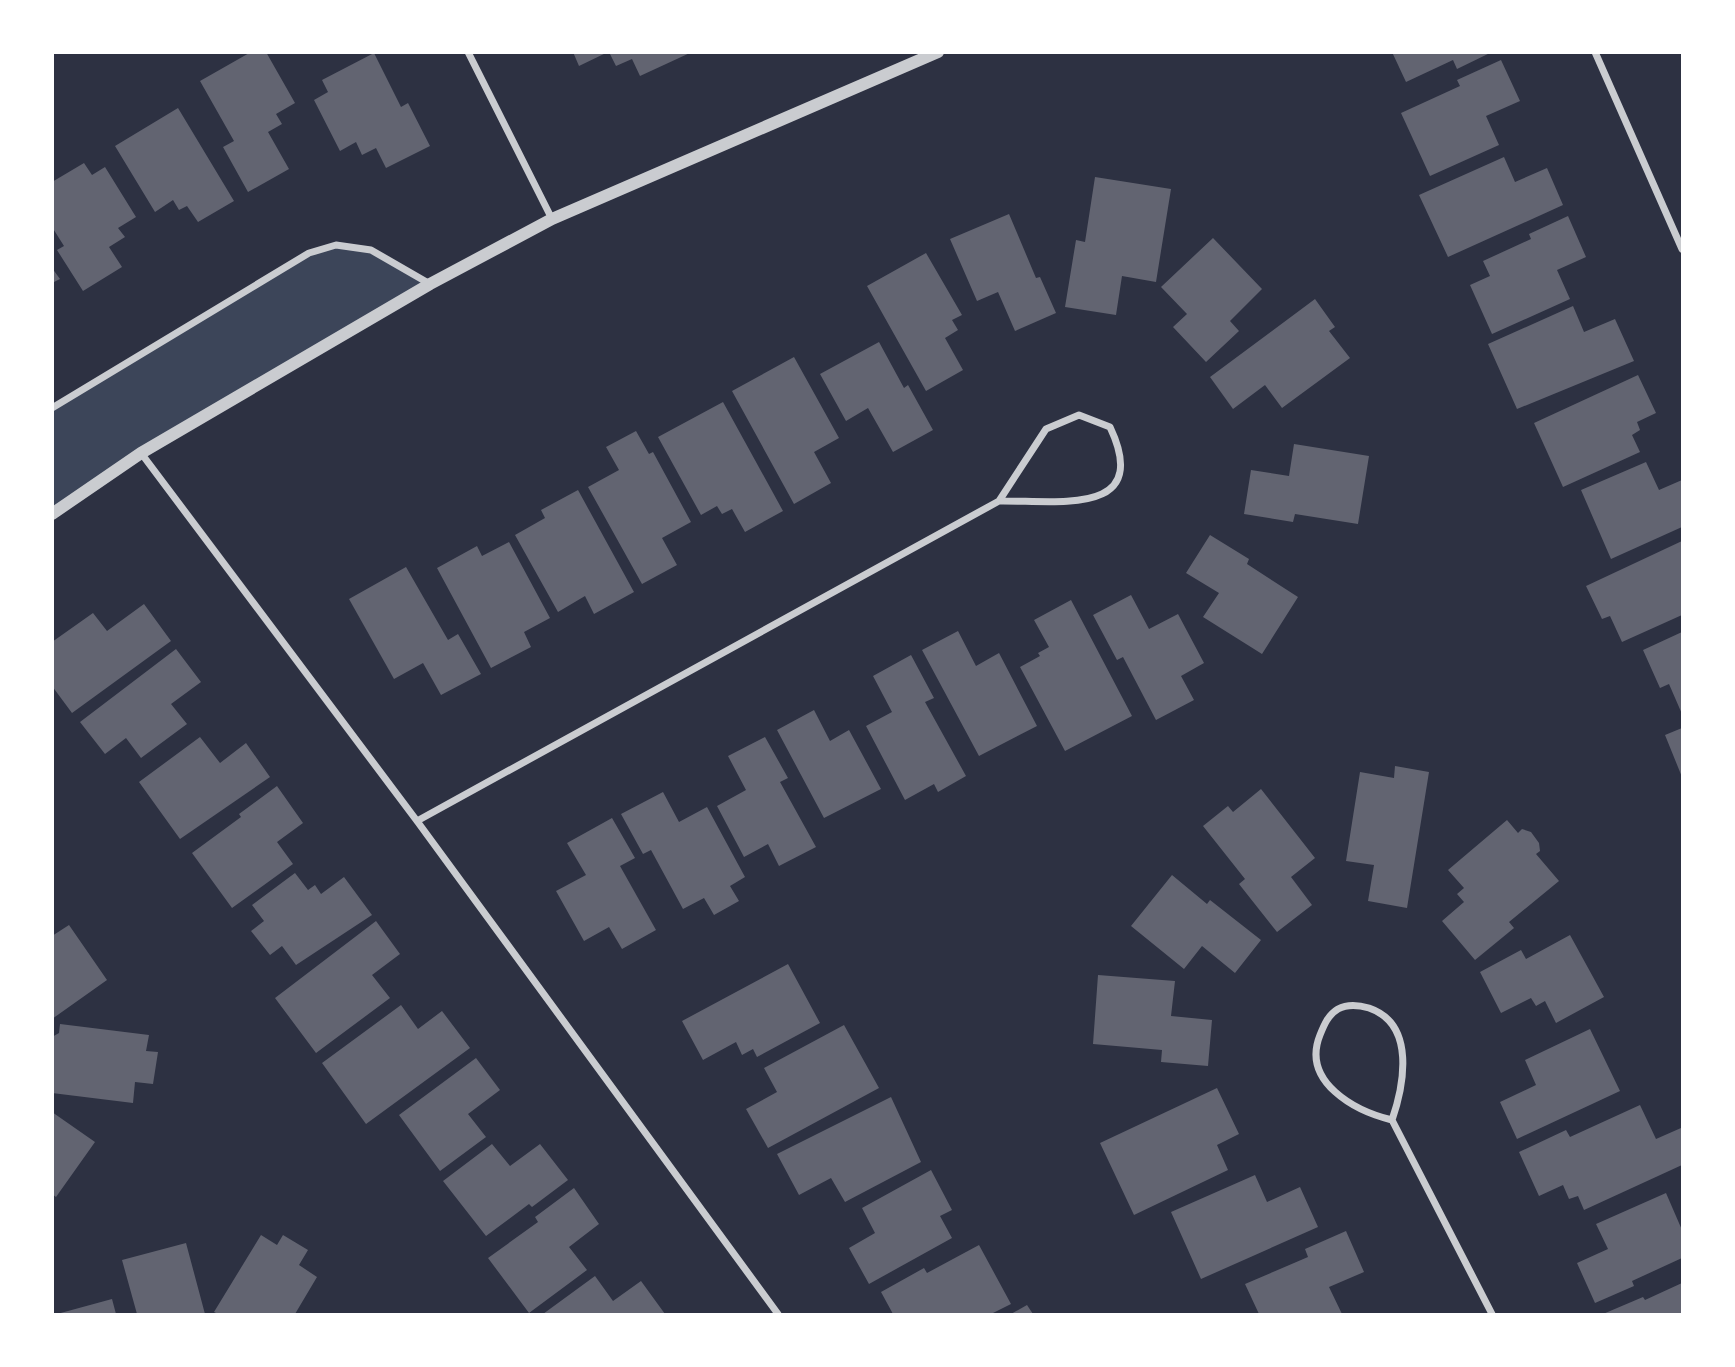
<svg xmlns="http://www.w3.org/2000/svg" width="1735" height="1367" viewBox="0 0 1735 1367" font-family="'Public Sans',sans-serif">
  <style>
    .green { fill: #3c4559 }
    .building { fill: #626471 }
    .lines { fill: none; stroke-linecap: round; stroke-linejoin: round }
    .minor { stroke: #caccd0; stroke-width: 7 }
    .tertiary { stroke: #caccd0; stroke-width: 12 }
  </style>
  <rect width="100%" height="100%" fill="#2d3142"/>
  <path class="green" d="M336,245l35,5 59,34 -377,230v-106l233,-142z"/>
  <path class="building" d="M251,52h15l29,51 -19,11 6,10 -14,8 21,37 -41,23 -25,-45 11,-6 -34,-60z
    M573,52h35l-29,14z
    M609,52h83l-52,24 -8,-17 -16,7z
    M1392,52h100l-35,17 -4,-9 -47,22z
    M374,53l27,54 7,-4 22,43 -44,22 -10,-20 -14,7 -6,-13 -16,9 -26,-51 14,-8 -6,-12z
    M1501,60l19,41 -34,15 13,29 -69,31 -29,-63 59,-27 -3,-6z
    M178,108l56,93 -36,21 -11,-16 -8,4 -6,-10 -18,12 -40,-66z
    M1504,157l11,25 32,-14 16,37 -115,52 -29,-62z
    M84,163l8,12 13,-8 31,50 -18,11 7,9 -16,10 13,20 -39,24 -26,-41 7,-4 -12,-19v-45z
    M1095,177l76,12 -15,93 -34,-6 -6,39 -51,-8 11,-67 9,2z
    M1009,214l27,64 4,-1 16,36 -41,18 -17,-39 -21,9 -27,-62z
    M1568,216l18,41 -29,13 13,29 -78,35 -22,-49 20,-9 -7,-15 48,-22 -2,-5z
    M1213,238l49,51 -32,32 9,10 -33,31 -33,-35 14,-13 -26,-27z
    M926,253l36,62 -10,5 6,10 -13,8 18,32 -37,21 -59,-105z
    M52,268l8,11 -8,4z
    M1315,299l20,28 -6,4 21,27 -68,50 -17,-23 -32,24 -23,-32z
    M1573,306l11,26 31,-13 19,42 -117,48 -29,-65z
    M879,342l25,46 4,-3 25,45 -40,22 -25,-44 -22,13 -26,-47z
    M794,357l45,81 -25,14 17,31 -37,21 -62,-113z
    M1638,375l18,38 -19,9 3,8 -8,5 8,17 -77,35 -29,-64z
    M723,402l60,109 -38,21 -13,-23 -10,5 -5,-8 -16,9 -43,-78z
    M636,431l13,23 4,-2 38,70 -29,16 15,27 -35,19 -54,-97 31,-17 -13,-23z
    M1294,444l75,12 -11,68 -63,-10 -2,8 -49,-8 7,-44 38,6z
    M1646,462l13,28 23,-10v47l-71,32 -30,-69z
    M578,490l56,102 -40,22 -9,-18 -27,16 -43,-77 30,-17 -4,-8z
    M1210,535l39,24 -2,5 51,33 -36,57 -59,-37 16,-24 -33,-20z
    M1682,541v74l-60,27 -12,-26 -8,3 -16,-33z
    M509,542l41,76 -26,14 7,15 -40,21 -54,-100 40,-22 5,10z
    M406,567l42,73 10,-6 23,40 -40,21 -18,-32 -29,16 -45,-80z
    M1131,595l18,34 29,-15 26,49 -23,13 13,24 -38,20 -33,-63 -6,3 -24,-45z
    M1071,600l61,116 -67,35 -45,-84 20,-11 -2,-3 11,-6 -15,-27z
    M144,604l27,37 -99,72 -20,-27v-44l41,-29 14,18z
    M958,631l18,35 23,-13 38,73 -58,30 -57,-106z
    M1682,632v82l-13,-30 -9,4 -17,-38z
    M176,649l25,33 -30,22 16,20 -46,34 -15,-20 -21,16 -25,-32z
    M911,655l23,43 -9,4 41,74 -28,16 -4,-8 -29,16 -39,-74 26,-14 -19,-36z
    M814,710l16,31 19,-11 32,59 -57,29 -47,-88z
    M1682,728v49l-17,-42z
    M200,737l20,26 26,-20 24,34 -90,62 -41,-57z
    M765,737l23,41 -8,4 36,65 -37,19 -11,-22 -24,13 -27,-51 29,-16 -18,-34z
    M1395,766l34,6 -22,136 -39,-7 6,-36 -28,-4 14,-89 34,6z
    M277,786l26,37 -26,19 16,22 -61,44 -40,-55 49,-36 -2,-3z
    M1261,789l54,69 -24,19 21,28 -35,27 -38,-48 6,-5 -42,-53 25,-20 5,6z
    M663,792l16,30 28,-15 38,70 -15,9 9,15 -25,14 -10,-17 -21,11 -32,-59 -8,4 -22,-40z
    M612,818l23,40 -15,8 36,64 -34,19 -13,-22 -25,14 -28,-50 30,-16 -19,-32z
    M1507,820l11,13 4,-4 9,3 8,11 1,8 -4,3 23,27 -50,41 5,6 -39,32 -33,-39 22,-19 -7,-8 7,-6 -16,-18z
    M295,873l13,17 7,-5 6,9 23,-17 28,38 -76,50 -14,-19 -12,9 -19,-24 13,-10 -12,-16z
    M1172,875l35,29 3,-4 51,40 -26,33 -33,-27 -18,23 -53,-43z
    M376,921l24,33 -28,21 18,23 -74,55 -41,-55z
    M69,925l38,55 -55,39v-83z
    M1570,935l34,62 -48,26 -11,-22 -9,5 -5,-8 -30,15 -21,-41 41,-22 5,9z
    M788,964l32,59 -63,34 -4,-8 -11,6 -6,-13 -33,18 -21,-39z
    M1098,975l77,6 -4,35 41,4 -4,46 -47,-4 1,-12 -69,-6z
    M401,1005l17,24 24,-18 28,37 -104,76 -44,-61z
    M60,1024l89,11 -3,16 12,1 -5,32 -18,-2 -2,21 -81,-10v-56l7,-4z
    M844,1025l35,63 -111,60 -22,-39 31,-17 -13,-24z
    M1590,1029l30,62 -103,48 -17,-37 36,-17 -11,-25z
    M476,1058l24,32 -32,24 18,23 -46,34 -41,-56z
    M1217,1088l22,46 -22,11 11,25 -94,45 -34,-72z
    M891,1097l30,65 -76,40 -14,-24 -32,17 -22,-41z
    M1640,1105l16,34 25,-11 1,37 -98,45 -6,-14 -9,3 -6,-14 -24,11 -20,-44 47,-22 4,7z
    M52,1112l43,30 -39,55 -4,-3z
    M492,1144l18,22 30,-22 28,36 -36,27 -3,-3 -43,32 -43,-55z
    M931,1170l21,40 -12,6 12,22 -83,46 -20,-36 26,-15 -13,-25z
    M1255,1175l12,27 33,-15 18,40 -117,52 -30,-67z
    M574,1188l25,36 -30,23 18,23 -58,43 -41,-55 50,-36 -3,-5z
    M1666,1193l16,37v28l-50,23 2,5 -39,17 -18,-40 31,-14 -12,-25z
    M1346,1231l18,41 -35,15 13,27h-83l-14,-30 63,-27 -3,-8z
    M261,1235l16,10 6,-10 25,15 -9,15 18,12 -22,37h-77l-4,-2z
    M186,1243l19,71h-68l-15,-54z
    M979,1245l32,59 -20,10h-98l-12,-22 43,-24 3,5z
    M595,1276l18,25 28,-20 24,33h-122z
    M1682,1283v31h-79l40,-17 2,3z
    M112,1299l4,15h-59z
    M1027,1305l6,9h-22z"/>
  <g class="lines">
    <path class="minor" d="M468,52l84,167
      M1595,52l87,197
      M52,408l257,-155 27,-8 35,5 59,34
      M141,453l276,368 361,493
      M417,821l582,-320 47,-72 33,-14 31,12c43,91 -55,73 -111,74
      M1392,1120c-37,-9 -91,-38 -72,-85 4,-10 8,-20 18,-26 9,-5 21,-4 31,-1 47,16 35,77 23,112l100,194"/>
    <path class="tertiary" d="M52,514l89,-61 289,-169 122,-65 386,-167"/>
  </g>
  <rect width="1735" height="1367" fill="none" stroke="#ffffff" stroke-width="108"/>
</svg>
